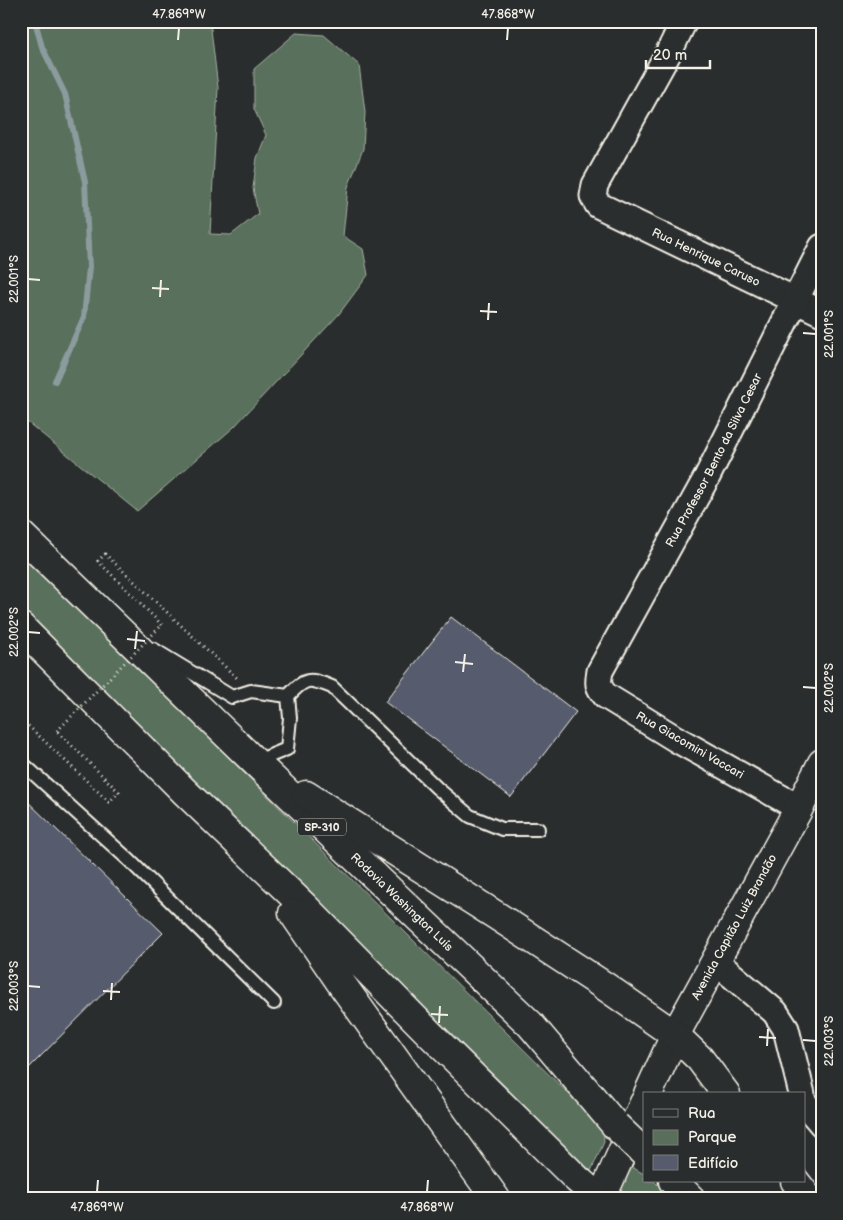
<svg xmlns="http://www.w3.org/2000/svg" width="843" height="1220" viewBox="0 0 843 1220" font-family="'Balsamiq Sans',sans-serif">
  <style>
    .green { fill: #596f5b; stroke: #a6b0a2 }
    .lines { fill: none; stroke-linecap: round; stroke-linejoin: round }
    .stream { stroke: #8c9b9e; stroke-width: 6 }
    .building { fill: #565c6d; stroke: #f4f1e8 }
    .service-casing { stroke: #f4f1e8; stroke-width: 16 }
    .minor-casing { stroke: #f4f1e8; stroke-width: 29 }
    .secondary-casing { stroke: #f4f1e8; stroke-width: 31 }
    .motorway-casing { stroke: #f4f1e8; stroke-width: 31 }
    .path { stroke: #f4f1e8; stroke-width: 3; stroke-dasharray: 1 4; stroke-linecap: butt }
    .service { stroke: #2a2d2e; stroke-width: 12 }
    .minor { stroke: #2a2d2e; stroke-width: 25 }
    .secondary { stroke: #2a2d2e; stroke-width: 28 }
    .motorway { stroke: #2a2d2e; stroke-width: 28 }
    .motorway-bridge-casing { stroke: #f4f1e8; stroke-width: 31; stroke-linecap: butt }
    .path-bridge { stroke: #f4f1e8; stroke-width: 3; stroke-dasharray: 1 4; stroke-linecap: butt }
    .motorway-bridge { stroke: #2a2d2e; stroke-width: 28 }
    .ticks { fill: none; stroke: #f4f1e8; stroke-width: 2 }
    .labels { text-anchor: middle; stroke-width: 4; stroke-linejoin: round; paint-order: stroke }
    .shield { fill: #2a2d2e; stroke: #b7b6b0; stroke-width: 1 }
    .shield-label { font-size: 11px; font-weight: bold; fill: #f4f1e8 }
    .street-label { font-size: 12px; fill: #f4f1e8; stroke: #2a2d2e }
    .neatline { fill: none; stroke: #f4f1e8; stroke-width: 2 }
    .ticks-label { font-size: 12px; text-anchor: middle; fill: #f4f1e8 }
  </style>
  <rect width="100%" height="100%" fill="#2a2d2e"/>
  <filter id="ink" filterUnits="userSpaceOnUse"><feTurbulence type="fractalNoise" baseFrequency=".02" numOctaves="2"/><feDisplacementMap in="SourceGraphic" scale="10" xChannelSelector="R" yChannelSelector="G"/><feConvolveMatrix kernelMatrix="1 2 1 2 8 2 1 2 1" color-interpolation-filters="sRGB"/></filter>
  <g filter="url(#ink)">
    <path class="green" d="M21,21h189l8,67 -8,146 21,1 27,-21 -5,-26 4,-30 9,-23 -12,-26v-40l42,-36 28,2 35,30 6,47 -2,37 -15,38 -5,49 20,13 5,26 -29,39 -105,113 -97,84 -116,-94z
      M21,552l582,576 1,14 -13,29 -570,-561z
      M630,1166l14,8v7h10l18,18h-55l-3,-3z"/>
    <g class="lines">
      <path class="stream" d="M35,21l7,26 23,47 20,88 4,85 -5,50 -29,64"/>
    </g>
    <path class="building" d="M451,617l125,95 -65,85 -126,-95z
      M21,795l142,138 -142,143z"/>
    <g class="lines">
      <g class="service-casing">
        <path id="service" d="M153,649l79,48 19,-6 37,5
          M21,762l109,99 144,142
          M255,762l32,-13 3,-31 -2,-22c18,-19 20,-18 44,-9l105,101 33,28 32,13h36"/>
      </g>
      <g class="minor-casing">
        <g id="minor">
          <path id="s1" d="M684,21l-13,27 -76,137 -2,11 5,9 224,108"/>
          <path id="s2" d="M799,808l-123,-69 -70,-43c-9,-10 -8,-13 -6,-25l107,-194 115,-230"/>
          <path d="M715,961l60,51 11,17 16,65"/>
          <path d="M804,1103l18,21"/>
        </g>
      </g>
      <g class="secondary-casing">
        <g id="secondary">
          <path id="s3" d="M648,1094l27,-59 124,-227 23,-45"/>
          <path d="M601,1199l43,-96"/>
        </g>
      </g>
      <g class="motorway-casing">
        <g id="motorway">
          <path id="s4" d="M21,535l234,227 275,262 86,102"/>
          <path d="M21,627l164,165 120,115 126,128 146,144 23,20"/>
          <path d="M306,795l191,121 109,71 69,48 25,24 26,35"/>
          <path d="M293,913l50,73 153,213"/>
          <path d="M673,1181l18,18"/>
          <path d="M795,1181l14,18"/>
        </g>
      </g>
      <path class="path" d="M162,625l-64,-64 7,-7 132,124
        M21,719l88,83 10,-10 -62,-61"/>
      <use href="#service" class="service"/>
      <use href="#minor" class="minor"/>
      <use href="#secondary" class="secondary"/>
      <use href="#motorway" class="motorway"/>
      <g class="motorway-bridge-casing">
        <path id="motorway-bridge" d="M616,1126l28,27"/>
      </g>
      <path class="path-bridge" d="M57,731l105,-106"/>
      <use href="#motorway-bridge" class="motorway-bridge"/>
    </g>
  </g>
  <path class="ticks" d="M178,40l1,-12M507,40l1,-12M28,279l12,1M152,288l17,1M160,297l1,-17M480,311l17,1M488,320l1,-17M803,333l13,1M28,632l12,1M127,639l18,2M135,649l2,-18M455,662l18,2M463,672l2,-18M803,687l13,1M28,986l12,1M103,991l17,1M111,1000l1,-17M431,1014l17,1M439,1023l1,-17M759,1037l17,1M803,1040l13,1M767,1046l1,-17M97,1192l1,-12M427,1192l1,-12"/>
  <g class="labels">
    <rect class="shield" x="298" y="818.5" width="48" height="17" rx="4"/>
    <g class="shield-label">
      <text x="322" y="831">SP-310</text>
    </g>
    <g class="street-label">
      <text dy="4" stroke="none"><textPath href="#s1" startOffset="328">Rua Henrique Caruso</textPath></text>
      <text dy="4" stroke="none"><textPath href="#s2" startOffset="490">Rua Professor Bento da Silva Cesar</textPath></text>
      <text transform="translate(690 745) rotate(30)" y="4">Rua Giacomini Vaccari</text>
      <text dy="4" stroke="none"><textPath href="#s4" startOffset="529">Rodovia Washington Luís</textPath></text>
      <text dy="4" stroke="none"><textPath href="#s3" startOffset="188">Avenida Capitão Luiz Brandão</textPath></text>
    </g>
  </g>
  <rect width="843" height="1220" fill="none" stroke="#2a2d2e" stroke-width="55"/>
  <rect x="643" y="1092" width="162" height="90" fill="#2a2d2e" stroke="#7b7b78"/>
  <rect x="653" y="1109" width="25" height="8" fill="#2a2d2e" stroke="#7b7b78"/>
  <text x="688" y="1118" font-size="15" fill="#f4f1e8">Rua</text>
  <rect x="653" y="1130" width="25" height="15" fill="#596f5b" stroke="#7b7b78"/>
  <text x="688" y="1142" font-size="15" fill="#f4f1e8">Parque</text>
  <rect x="653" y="1155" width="25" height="15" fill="#565c6d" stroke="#7b7b78"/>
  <text x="688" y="1168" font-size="15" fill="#f4f1e8">Edifício</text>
  <path d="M646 60v8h64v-8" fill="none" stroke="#f4f1e8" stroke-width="2.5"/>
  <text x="653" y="60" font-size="15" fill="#f4f1e8" stroke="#2a2d2e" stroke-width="4" paint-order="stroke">20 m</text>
  <rect x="28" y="28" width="788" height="1164" class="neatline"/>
  <g class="ticks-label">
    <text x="179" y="18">47.869°W</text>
    <text x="508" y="18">47.868°W</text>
    <text transform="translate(14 279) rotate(-90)" y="4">22.001°S</text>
    <text transform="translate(829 334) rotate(-90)" y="4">22.001°S</text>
    <text transform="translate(14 632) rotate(-90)" y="4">22.002°S</text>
    <text transform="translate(829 688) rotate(-90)" y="4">22.002°S</text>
    <text transform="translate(14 986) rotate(-90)" y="4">22.003°S</text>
    <text transform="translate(829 1041) rotate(-90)" y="4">22.003°S</text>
    <text x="97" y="1211">47.869°W</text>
    <text x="427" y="1211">47.868°W</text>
  </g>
</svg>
